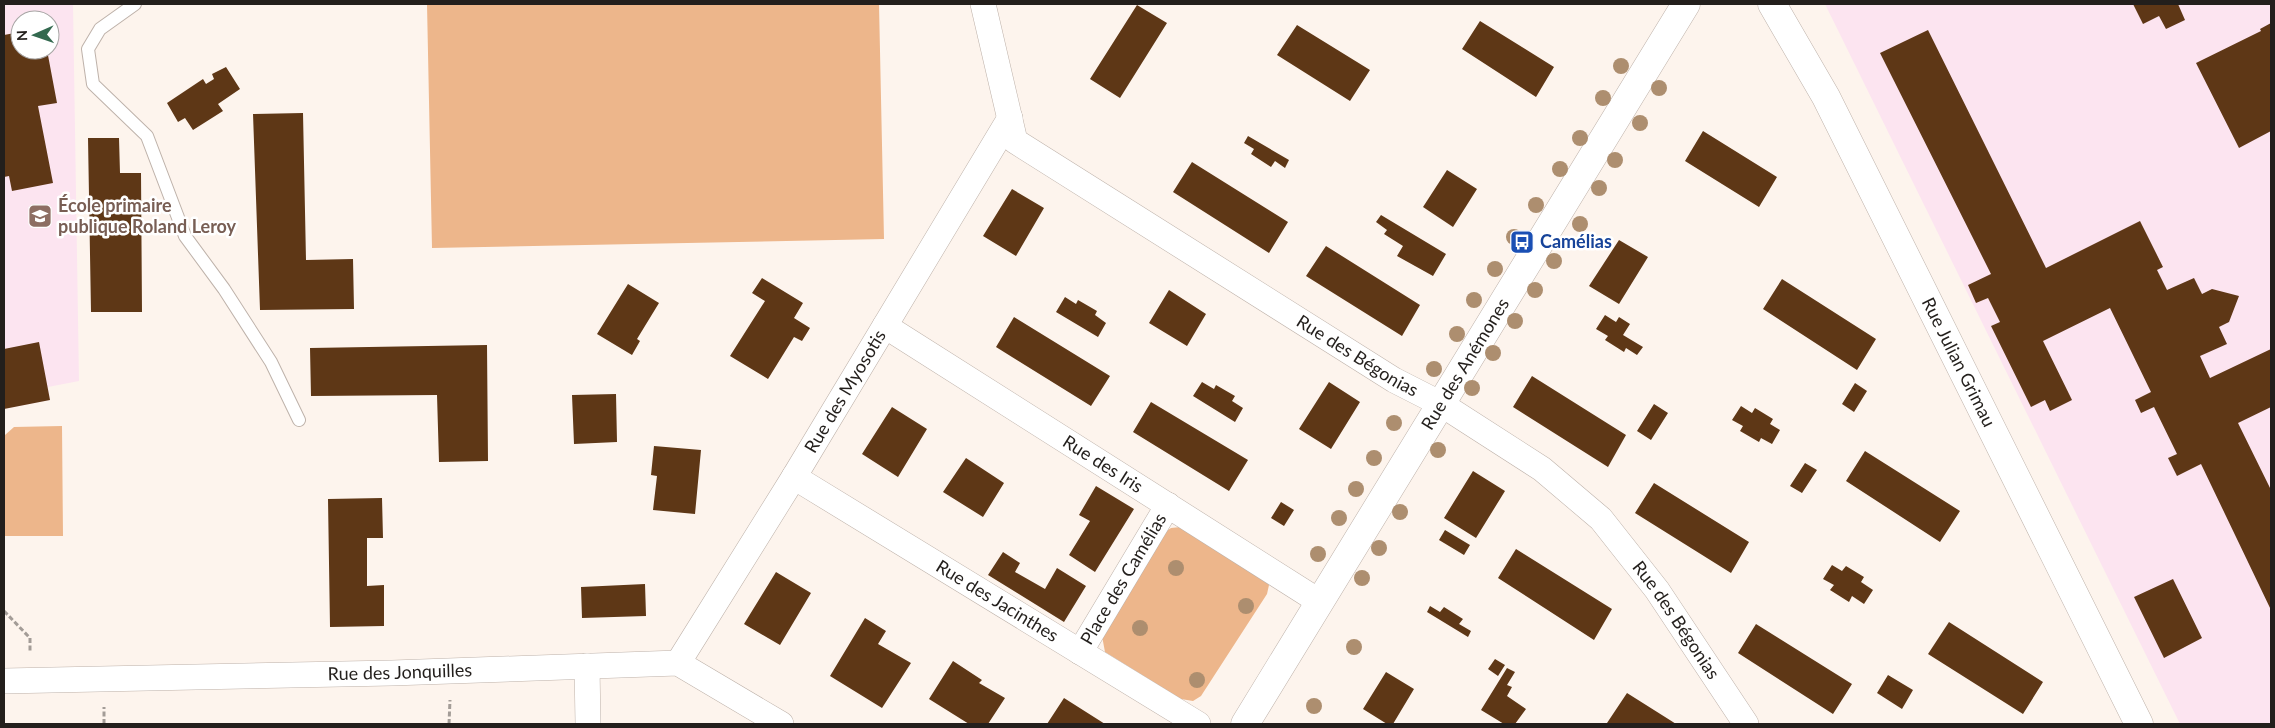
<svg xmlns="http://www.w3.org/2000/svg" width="2275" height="728" viewBox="0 0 2275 728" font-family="Lato,sans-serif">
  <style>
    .education { fill: #fce4f0; fill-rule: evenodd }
    .green { fill: #edb68b }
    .building { fill: #5e3716 }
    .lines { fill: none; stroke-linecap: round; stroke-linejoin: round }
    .lane-casing { stroke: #beb2aa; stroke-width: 14 }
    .street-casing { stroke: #beb2aa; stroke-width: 26 }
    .secondary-casing { stroke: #beb2aa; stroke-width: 29 }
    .path { stroke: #a39c97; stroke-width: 3; stroke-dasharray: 5 2.5; stroke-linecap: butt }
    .lane { stroke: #fff; stroke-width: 12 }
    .street { stroke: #fff; stroke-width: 25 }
    .secondary { stroke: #fff; stroke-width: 28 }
    .tree { fill: #ad8e6f }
    .labels { text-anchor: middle; stroke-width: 5; stroke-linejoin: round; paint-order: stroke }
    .education-label { font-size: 18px; font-weight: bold; fill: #785e54; stroke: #fff; text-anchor: start }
    .transit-label { font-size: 18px; font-weight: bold; fill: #164399; stroke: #fff; text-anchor: start }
    .street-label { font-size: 18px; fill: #231f1c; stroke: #fff }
  </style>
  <rect width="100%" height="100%" fill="#fdf4ed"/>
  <path class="education" d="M4,4h69l6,377 -31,6 2,13 -46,9zM20,20h30v30h-30z
    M1825,4h446v720h-91z"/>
  <path class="green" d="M427,4h452l5,235 -452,9z
    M62,426l1,110h-58v-101l9,-8z
    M1181,527l82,50 6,8 -2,9 -66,102 -8,5 -12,-2 -76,-47 -3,-16 63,-104 6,-4z"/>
  <path class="building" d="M2133,4h45l7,16 -19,9 -7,-13 -16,8z
    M1137,5l30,18 -47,75 -30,-19z
    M1480,21l74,46 -18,30 -74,-48z
    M2271,23v108l-32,17 -43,-85 65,-32 -1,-2z
    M1297,25l73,45 -20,31 -73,-46z
    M1928,30l118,238 94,-47 23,46 -6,3 10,20 27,-12 8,16 10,-5 27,7 -10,26 -10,5 8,17 -27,12 10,22 61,-29v58l-33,16 33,67v120l-70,-146 -24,12 -9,-18 9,-4 -23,-47 -13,6 -6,-13 16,-8 -41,-84 -67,33 29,59 -22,11 -5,-11 -14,7 -40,-81 9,-4 -12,-24 -12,5 -8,-18 23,-11 -111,-221z
    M20,32v18h27l10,53 -19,3 15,77 -41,8 -3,-15 -5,1v-142z
    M226,67l14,22 -22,15 5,7 -30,19 -8,-12 -7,4 -11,-19 36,-24 3,5 8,-5 -2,-5z
    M303,113l3,147 47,-1 1,50 -94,1 -7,-196z
    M1703,131l74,46 -18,30 -74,-46z
    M1248,136l41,24 -4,8 -10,-7 -4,6 -20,-13 3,-5 -10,-6z
    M88,138h31l1,35h21l1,139h-51z
    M1192,162l96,60 -19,31 -96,-61z
    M1447,170l30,19 -24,38 -30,-20z
    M1012,189l32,19 -28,48 -33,-20z
    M1381,215l65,39 -13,22 -36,-20 6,-10 -19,-12 3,-4 -11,-8z
    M1619,240l29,17 -29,47 -30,-18z
    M1326,246l94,59 -18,31 -96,-60z
    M762,278l41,25 -9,15 16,10 -8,13 -8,-4 -26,42 -38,-23 35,-55 -13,-8z
    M1782,279l94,60 -19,31 -94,-61z
    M628,284l31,19 -22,36 3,2 -8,14 -35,-21z
    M1169,290l37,24 -19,32 -38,-23z
    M1065,297l11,7 2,-4 19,11 -2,4 11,8 -8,14 -42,-25z
    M1605,315l11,7 3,-5 11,7 -7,11 20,12 -6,8 -11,-7 -2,4 -19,-12 3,-4 -12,-7z
    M1014,317l96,59 -19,30 -95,-59z
    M39,342l11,58 -46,9v-60z
    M487,345l1,116 -49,1 -2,-67 -126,1 -1,-48z
    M1532,376l94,59 -18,32 -95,-60z
    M1202,382l12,7 2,-4 19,11 -3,5 11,7 -8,14 -42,-26z
    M1329,382l31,20 -29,47 -32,-20z
    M1855,383l12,8 -13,21 -12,-8z
    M616,394l1,48 -43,2 -2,-49z
    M1151,402l97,58 -19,31 -96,-59z
    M1654,404l14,9 -17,27 -14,-9z
    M1741,406l11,7 3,-5 18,11 -3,5 10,6 -8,14 -11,-6 -2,4 -19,-11 3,-5 -11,-6z
    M892,407l35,22 -29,48 -36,-23z
    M654,446l47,4 -6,64 -42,-4 4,-34 -6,-1z
    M1865,451l95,60 -20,31 -94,-61z
    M966,458l38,25 -21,34 -40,-25z
    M1805,463l12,7 -15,23 -12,-7z
    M1473,471l32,20 -29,47 -32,-20z
    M1654,483l95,59 -18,31 -96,-60z
    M1096,486l38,23 -39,63 -26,-17 21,-34 -11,-6z
    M382,498l1,40h-16v48l17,-1v41l-54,1 -2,-128z
    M1281,502l13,8 -10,16 -13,-8z
    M1445,530l25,15 -6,10 -25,-15z
    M1516,549l96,60 -18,31 -96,-62z
    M1003,552l17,11 -5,9 30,17 12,-21 29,18 -22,36 -76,-47z
    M1832,565l10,6 4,-5 18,11 -3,5 12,8 -9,14 -12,-8 -3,6 -19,-12 4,-5 -11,-6z
    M776,572l35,21 -31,52 -36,-21z
    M2173,579l29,59 -38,20 -30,-61z
    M645,584l1,32 -64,2 -1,-31z
    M1430,606l10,6 4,-5 19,12 -4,5 12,7 -3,6 -41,-25z
    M865,618l21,13 -8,13 33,19 -29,45 -52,-32z
    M1949,622l94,60 -20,32 -95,-60z
    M1756,624l96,60 -19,30 -95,-61z
    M1495,659l10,6 -7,11 -10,-7z
    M953,661l29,19 -3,3 26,15 -17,26h-19l-40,-25z
    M1507,668l8,4 -8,13 5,2 -5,9 19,13 -11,15h-11l-23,-14z
    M1386,672l28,17 -21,35h-6l-24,-15z
    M1888,675l25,15 -11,19 -25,-16z
    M1627,693l46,29 3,2 -69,-1z
    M1064,698l41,26h-58z"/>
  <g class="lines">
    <g class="lane-casing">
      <path id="lane" d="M135,4l-35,25 -12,20 5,35 54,52 38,100 39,53 47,73 28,58"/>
    </g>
    <g class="street-casing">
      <g id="street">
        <path id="s1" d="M983,4l32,137 379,239 47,24 101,65 59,50 56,71 89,134"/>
        <path id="s2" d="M885,326l435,276"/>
        <path id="s3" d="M794,477l404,247"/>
        <path id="s4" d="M1080,652l88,-147"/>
        <path id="s5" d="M678,663l116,-186 216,-359"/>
        <path d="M587,666l1,58"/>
        <path id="s6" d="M4,681l388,-8 286,-10 103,61"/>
      </g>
    </g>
    <g class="secondary-casing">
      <g id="secondary">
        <path id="s7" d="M1772,4l54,93 313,627"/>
        <path id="s8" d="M1245,724l441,-720"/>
      </g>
    </g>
    <path class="path" d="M4,611l26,27v14
      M104,724v-17
      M449,724l1,-24"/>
    <use href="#lane" class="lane"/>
    <use href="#street" class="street"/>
    <use href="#secondary" class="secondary"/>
  </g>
  <g class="tree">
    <circle cx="1621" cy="66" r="8"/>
    <circle cx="1659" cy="88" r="8"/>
    <circle cx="1603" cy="98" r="8"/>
    <circle cx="1640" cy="123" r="8"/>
    <circle cx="1580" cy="138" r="8"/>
    <circle cx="1615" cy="160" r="8"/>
    <circle cx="1560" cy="169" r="8"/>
    <circle cx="1599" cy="188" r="8"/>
    <circle cx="1536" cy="205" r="8"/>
    <circle cx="1580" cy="224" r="8"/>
    <circle cx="1514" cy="237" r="8"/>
    <circle cx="1554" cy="261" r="8"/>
    <circle cx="1495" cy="269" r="8"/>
    <circle cx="1535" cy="290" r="8"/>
    <circle cx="1474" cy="300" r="8"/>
    <circle cx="1515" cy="321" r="8"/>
    <circle cx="1457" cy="334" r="8"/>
    <circle cx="1493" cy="353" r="8"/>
    <circle cx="1434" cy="369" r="8"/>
    <circle cx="1472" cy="388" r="8"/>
    <circle cx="1394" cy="423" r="8"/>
    <circle cx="1438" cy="450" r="8"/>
    <circle cx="1374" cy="458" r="8"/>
    <circle cx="1356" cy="489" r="8"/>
    <circle cx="1400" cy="512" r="8"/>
    <circle cx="1339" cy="518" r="8"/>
    <circle cx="1379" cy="548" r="8"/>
    <circle cx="1318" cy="554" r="8"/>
    <circle cx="1176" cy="568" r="8"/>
    <circle cx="1362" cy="578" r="8"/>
    <circle cx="1246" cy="606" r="8"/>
    <circle cx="1140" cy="628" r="8"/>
    <circle cx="1354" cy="647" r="8"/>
    <circle cx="1197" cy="680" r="8"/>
    <circle cx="1314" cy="706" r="8"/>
  </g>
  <defs>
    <g id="school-square" transform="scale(1.25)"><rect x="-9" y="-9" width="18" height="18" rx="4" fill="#8d6e63" stroke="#fff"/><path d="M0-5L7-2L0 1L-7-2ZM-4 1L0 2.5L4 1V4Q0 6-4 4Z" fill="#fff"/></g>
    <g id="bus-square" transform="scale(1.25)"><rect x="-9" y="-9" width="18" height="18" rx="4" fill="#1a4fb4" stroke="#fff"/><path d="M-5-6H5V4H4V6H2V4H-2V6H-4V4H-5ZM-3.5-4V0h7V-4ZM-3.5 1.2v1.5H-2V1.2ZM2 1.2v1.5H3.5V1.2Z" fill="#fff"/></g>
  </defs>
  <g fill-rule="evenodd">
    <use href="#school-square" x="40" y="216"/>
    <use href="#bus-square" x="1522" y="242"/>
  </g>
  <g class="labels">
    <g class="education-label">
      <text x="58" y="212">École primaire<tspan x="58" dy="21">publique Roland Leroy</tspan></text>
    </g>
    <g class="transit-label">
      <text x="1540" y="248">Camélias</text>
    </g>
    <g class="street-label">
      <text dy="6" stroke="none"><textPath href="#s1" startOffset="545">Rue des Bégonias</textPath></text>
      <text dy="6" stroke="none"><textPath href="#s7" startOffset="404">Rue Julian Grimau</textPath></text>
      <text dy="6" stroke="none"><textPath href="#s8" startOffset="422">Rue des Anémones</textPath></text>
      <text dy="6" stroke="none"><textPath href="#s5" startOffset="319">Rue des Myosotis</textPath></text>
      <text dy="6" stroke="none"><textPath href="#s2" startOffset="258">Rue des Iris</textPath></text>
      <text dy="6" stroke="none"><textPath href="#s4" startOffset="85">Place des Camélias</textPath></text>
      <text dy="6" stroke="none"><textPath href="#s3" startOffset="238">Rue des Jacinthes</textPath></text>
      <text dy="6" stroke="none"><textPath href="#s1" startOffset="965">Rue des Bégonias</textPath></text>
      <text dy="6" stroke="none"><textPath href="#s6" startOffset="396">Rue des Jonquilles</textPath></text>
    </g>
  </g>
  <rect width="2275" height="728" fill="none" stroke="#231f1c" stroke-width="10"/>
  <g transform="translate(35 35) rotate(268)"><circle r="24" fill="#ffffff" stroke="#a7a5a4"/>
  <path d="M0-4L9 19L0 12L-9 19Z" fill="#33694f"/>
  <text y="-8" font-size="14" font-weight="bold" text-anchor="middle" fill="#231f1c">N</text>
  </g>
</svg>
